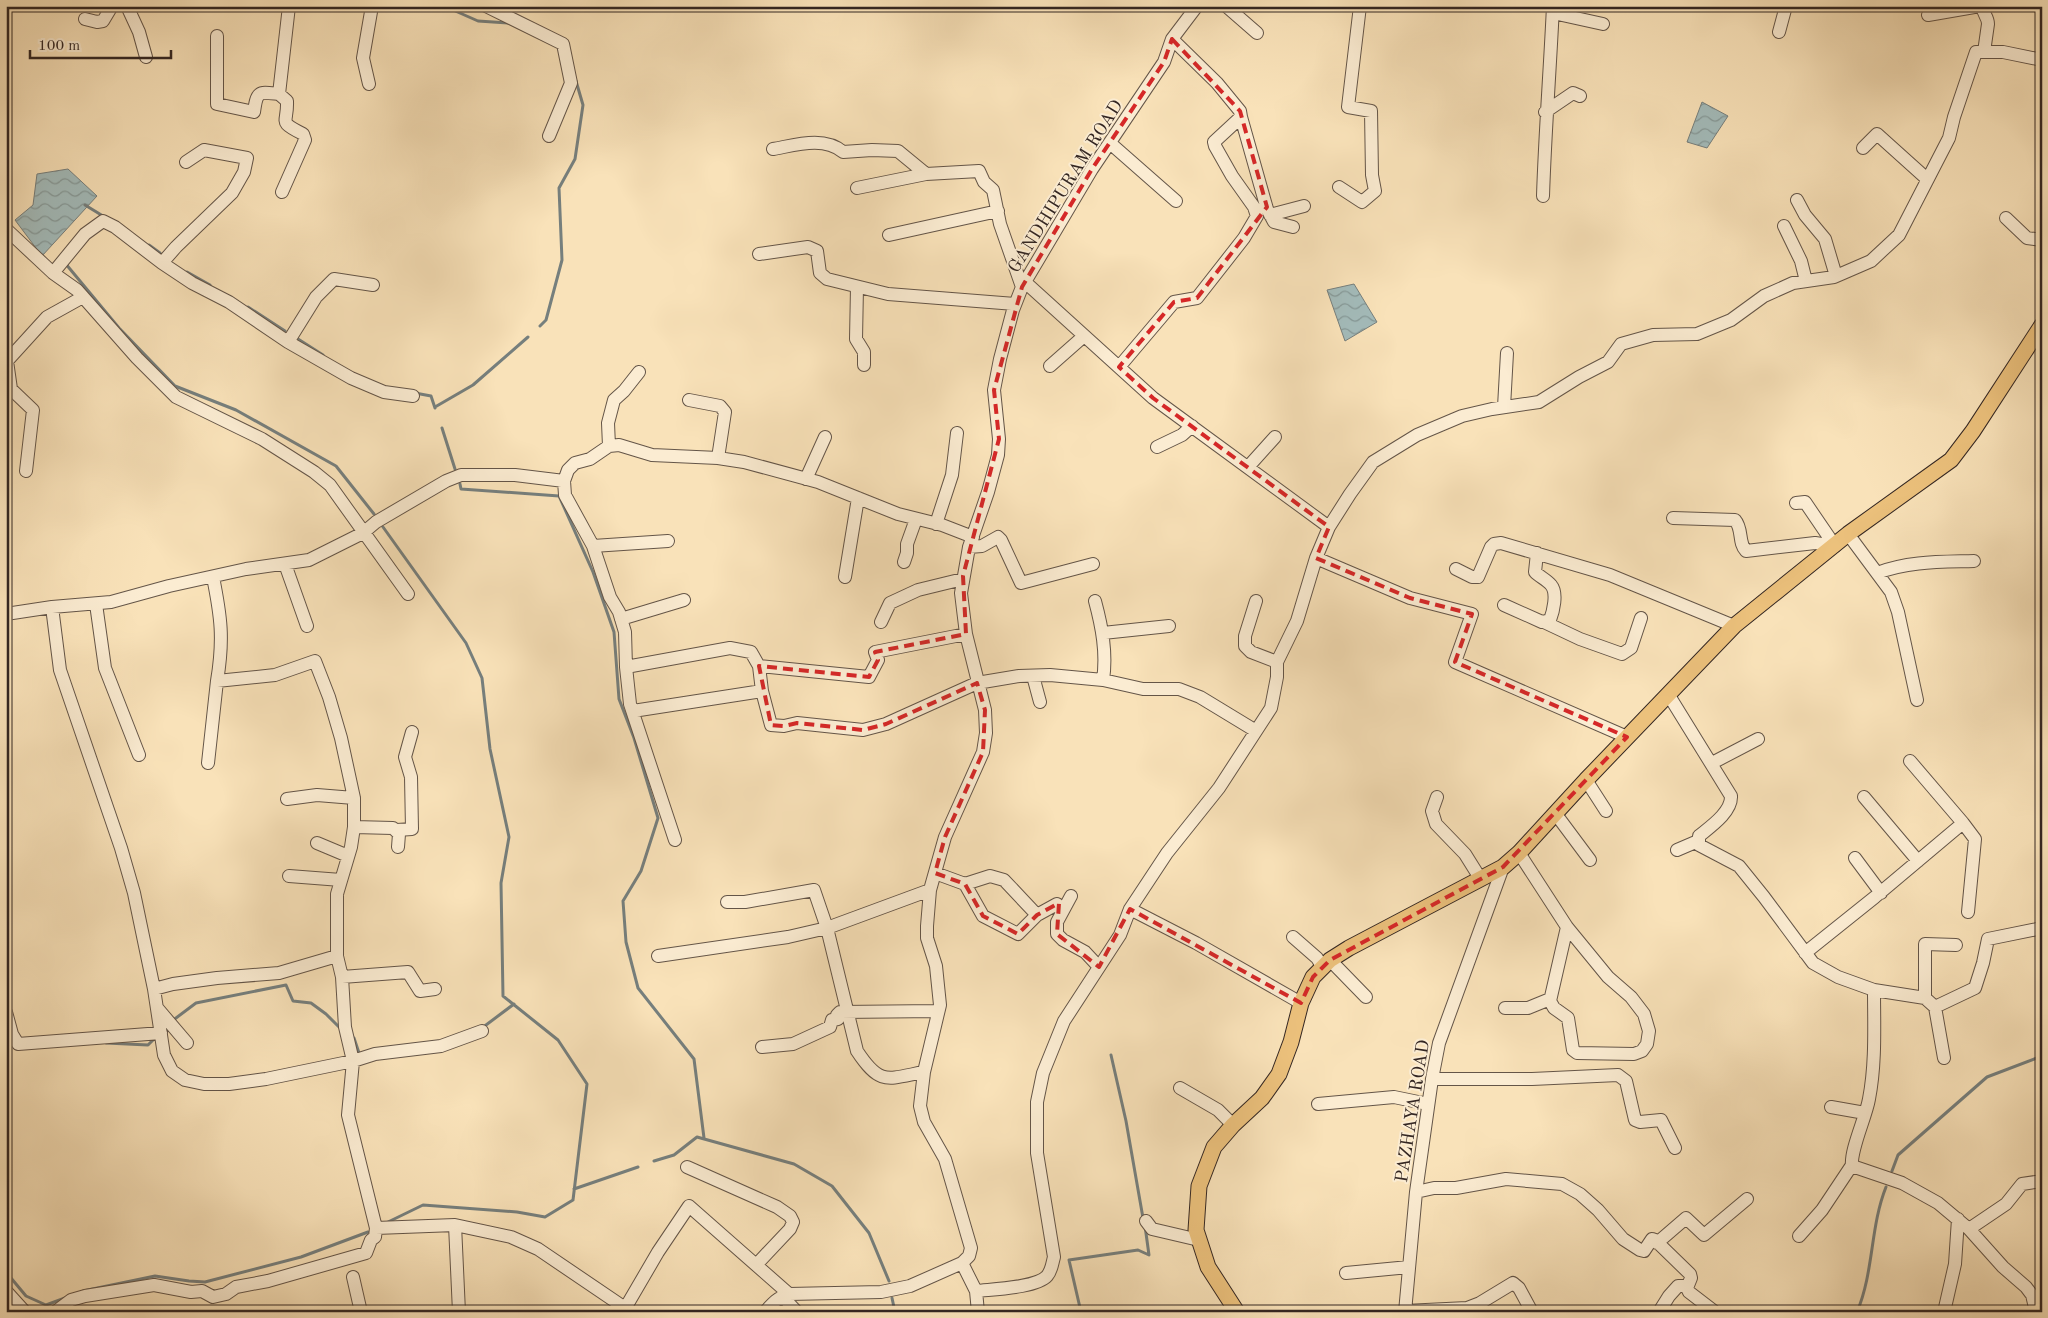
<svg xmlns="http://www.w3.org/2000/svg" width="2048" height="1318" viewBox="0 0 2048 1318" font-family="'Old Standard TT',serif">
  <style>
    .water { fill: url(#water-waves); stroke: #767f7d }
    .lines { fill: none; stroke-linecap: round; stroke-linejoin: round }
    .stream { stroke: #767f7d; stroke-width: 3 }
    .minor-casing { stroke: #645548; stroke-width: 14 }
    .major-casing { stroke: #332622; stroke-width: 17 }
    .minor { stroke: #fbecd2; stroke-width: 12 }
    .major { stroke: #ecc17c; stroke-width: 15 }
    .marked { fill: none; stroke: #d62828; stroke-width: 4; stroke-dasharray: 10 6; stroke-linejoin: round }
    .labels { text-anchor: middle; stroke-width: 4; stroke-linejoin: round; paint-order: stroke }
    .street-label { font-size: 18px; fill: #332622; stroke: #fbecd2 }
  </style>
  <defs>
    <pattern id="water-waves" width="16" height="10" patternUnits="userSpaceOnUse" patternTransform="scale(1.25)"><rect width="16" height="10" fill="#a3bbba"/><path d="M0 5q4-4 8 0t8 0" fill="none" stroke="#859897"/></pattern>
  </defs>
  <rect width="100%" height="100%" fill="#f9e2b9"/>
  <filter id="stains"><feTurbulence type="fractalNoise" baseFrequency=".004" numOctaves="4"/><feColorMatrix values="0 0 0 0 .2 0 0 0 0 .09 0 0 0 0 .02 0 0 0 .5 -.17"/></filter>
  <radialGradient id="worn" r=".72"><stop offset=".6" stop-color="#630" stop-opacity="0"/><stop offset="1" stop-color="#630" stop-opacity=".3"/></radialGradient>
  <path class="water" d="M1702,102l26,14 -21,32 -20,-6z
    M68,169l29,27 -55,60 -27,-36 18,-15 4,-31z
    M1354,284l23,38 -32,19 -18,-51z"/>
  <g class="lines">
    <path class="stream" d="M444,6l34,15 30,2
      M85,205l18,11
      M149,245l11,8
      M65,263l54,65 56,58 61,24 100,56 38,48
      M187,272l23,13
      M248,307l37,24
      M540,326l6,-6 16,-60 -3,-72 16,-29 8,-54 -7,-24
      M298,339l25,16
      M415,393l16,3 4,12
      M435,407l38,-22 55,-48
      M442,428l13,41
      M460,484l1,5 98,7 34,76 21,60 5,67 15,39 24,80 -17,53 -18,30 3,41 12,46 56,71 10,79
      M383,527l83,116 16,35 8,71 19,88 -8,46 2,113 55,44 29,44 -14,116 -28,17 -28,-5 -94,-7 -35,17
      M172,1021l24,-18 90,-18 7,16 18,2 15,11 13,13
      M482,1028l32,-24
      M354,1038l6,18
      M106,1043l42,2 5,-5
      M1111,1055l15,66 17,97
      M654,1161l20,-6 23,-18 97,27 38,22 37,47 20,48
      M1892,1171l6,-16 89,-78 55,-21
      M574,1189l64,-22
      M6,1272l20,24 20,9 19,-7
      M83,1291l72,-15 34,5 16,1 96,-25 67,-25
      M892,1298l3,14
      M1081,1312l-12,-52 69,-10 11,5 -4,-29
      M1857,1312c17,-40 13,-85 29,-125"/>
    <g class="minor-casing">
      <path id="minor" d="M127,6l12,26 7,25
        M486,6l77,38 8,39 -22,53
        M1226,6l31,27
        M1982,6c1,8 6,11 6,18l-4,28
        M1553,13l50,11
        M1928,15l52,-9
        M85,19l12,3 6,-1 9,-15
        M1779,32l7,-26
        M217,36v68l37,8c3,-22 5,-20 25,-18l10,-88
        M369,84l-6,-26 9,-52
        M279,94l8,7c1,23 -10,20 16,33l2,6 -23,52
        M1545,112l28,-19 7,3
        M1241,117l26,92 7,13 19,5
        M1110,143l66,58
        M1863,148l14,-14 50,45
        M773,149c23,-4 51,-13 70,3l29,-2 26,1 28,23 53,-3 5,11 9,8 7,34 22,63
        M186,162l18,-12 43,8 -3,14 -12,21 -56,54 -14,16 30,20 37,19 59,40 63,36 33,14 29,4
        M1339,187l23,15 13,-11 -3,-16 -1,-64 -23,-4 12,-101
        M857,188l69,-14
        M1543,196c2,-63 7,-126 10,-190
        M1797,200l8,15 20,24 11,37
        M1270,215l34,-9
        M2006,218l21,20 15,2
        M1784,226l17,35 5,20
        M6,229l47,44 24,17 60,68 39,39 86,42 52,33 16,13 78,109
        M889,235l109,-24
        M759,254l49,-7 9,4 3,22 7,6 61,15 127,10
        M53,273l32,-39 18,-13 12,6 47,36
        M1025,282l128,116 176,129
        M857,287l-1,52 8,13v13
        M288,342l28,-45 18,-18 39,6
        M1050,366l34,-30
        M1119,367l55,-65 23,-4 47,-60 13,-22 -3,-9 -22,-31 -17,-30 -1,-4 27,-25 -1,-6 -23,-28 -45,-44
        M689,400l31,6 5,6 -7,46
        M1504,407l3,-54
        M609,446l-1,-23 6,-23 10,-9 15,-19
        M1157,447l25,-12 10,-9
        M1248,467l27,-30
        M26,471l7,-61 -22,-21 -4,-28 40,-44 36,-20
        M806,479l19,-42
        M564,481l1,14 28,51 17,51 9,15 6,20 1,35 4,37 45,136
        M1796,503l9,-1 30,44
        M1673,518l62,2c8,9 3,23 11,31l69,-8 20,3
        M936,524l16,-49 5,-42
        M1848,534l43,58 7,20 19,88
        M593,546l75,-5
        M969,547l13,-1 16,-9 3,3 20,43 72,-19
        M1316,558l94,40 62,16 -17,48 172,75
        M904,562l3,-9v-9l9,-25
        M285,564l22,62
        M1456,569l16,8h6l13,-30 3,-3 7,-1 109,32 124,51
        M1877,573c32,-12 63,-11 97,-12
        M213,577c8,40 11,62 4,104l58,-6 40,-14 14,36 12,41 13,60v29l-3,20 -14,47v62l5,21 3,50 8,34 -5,54 28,113 79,-3 4,87
        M845,577l13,-79
        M1095,601c7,26 12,52 8,79
        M1256,601l-11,35v10l6,6 26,10
        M96,604l9,64 34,87
        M1504,605l38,17 8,-2c3,-8 8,-27 1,-35 -4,-5 -11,-8 -16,-13l2,-19
        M52,607l8,63 61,178 13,45 20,96 10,66 8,16 13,9 19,4h25l37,-5 87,-18 22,-7 66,-8 41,-15
        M6,614l46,-7 59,-5 58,-16 77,-17 63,-9 54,-27 13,-11 70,-41 15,-6h54l49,6 4,-11 7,-7 15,-4 19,-13 10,-1 33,10 66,3 26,4 74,20 80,32 44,11 31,12
        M621,619l63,-19
        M881,622l9,-19 28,-13 45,-11
        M1544,622l36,17 42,15 9,-6 10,-30
        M1103,633l66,-7
        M759,666l110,11 9,-17 -3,-8 91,-18
        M626,667l104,-19 21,4 8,14 3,25 -129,20
        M1033,676l7,26
        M762,691l9,34 13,1 13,-3 66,7 23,-6 91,-41 42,-7 31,-1 53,5 40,9h36l21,8 56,34
        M1668,694l63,102c1,16 -21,31 -32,40v9l40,21 25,31 49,66 25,14 36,13c0,35 2,73 -5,109 -3,18 -19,51 -17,67l50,17 36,20 31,26 34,38 23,20 6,8 4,17
        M208,763l9,-82
        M1712,763l46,-24
        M1586,780l20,31
        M1437,797l-5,14 4,13 29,30 15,24
        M1864,797l54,64
        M287,799l30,-4 37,3
        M1555,813l35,47
        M1963,823l12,16 -7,73
        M354,827l39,1 6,6 -1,13
        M397,830l15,-1 -1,-52 -6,-20 7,-25
        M317,843l31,13
        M1677,850l21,-9
        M1519,853l48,74 41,50 23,20 13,17 5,17 -2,13 -5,7 -8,3 -57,-1 -4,-3 -5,-32 -14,-10 -4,-7 17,-74
        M1855,858l26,35
        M935,873l30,11 18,32 35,18 19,-19 20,-11 5,8
        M289,876l52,4
        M965,884l25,-8 14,4 33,35
        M1071,896l-14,26v12l6,6 22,12 14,15
        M727,902h18l69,-12 13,38 30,123c23,35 30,28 67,21
        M1130,909l66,34 105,60
        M1293,937l24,21 6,10
        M1805,953l70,-56 88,-74 -53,-62
        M658,956l130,-19 39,-9 103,-38
        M1330,960l36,37
        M342,977l66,-5 12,19 15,-2
        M154,989l19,-5 44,-6 62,-5 58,-17
        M1874,990l51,8
        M1935,1007l40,-19 8,-25 5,-24 54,-11
        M1505,1008h23l22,-9
        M158,1009l29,34
        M6,1012l6,22 6,10 143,-11
        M762,1047l31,-3 37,-17 2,-7 6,-1 -1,-4 3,-3 98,-1
        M1944,1058l-9,-51 -10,-9v-54l31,1
        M1432,1079h100l86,-4 8,6 9,39 5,2 21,-2 14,28
        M1180,1088l38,22 15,15
        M1318,1104l76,-7 34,7
        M1831,1107l34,6
        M687,1167l90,40 13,9 3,6 -3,7 -33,35
        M1416,1192l18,-4h22l50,-9 56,5 18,10 18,16 25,29 17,11 4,1 8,-12 3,1 35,34 1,4 -4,10 2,4 26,20
        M1146,1221l6,8 47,11
        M455,1225l56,12 27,12 87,59
        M1969,1229l37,-25 16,-20 20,-3
        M1799,1236l23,-26 30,-45
        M1657,1243l29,-25 18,17 43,-36
        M962,1263l14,28 2,21
        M1346,1273l63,-6
        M353,1277l8,35
        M6,1291l19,21
        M976,1291c17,-2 60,-3 71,-15 5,-6 5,-12 7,-19l-17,-104v-51l6,-29 21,-52 56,-86 10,-26 37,-56 52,-65 52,-80 6,-31v-15l20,-41 19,-63 13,-31 21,-33 23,-32 44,-27 45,-19 30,-7 47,-7 40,-25 29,-15 13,-18 32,-9 44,-1 34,-14 33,-24 29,-13 41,-6 37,-16 28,-26 50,-97 5,-21 22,-65h27l39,8
        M782,1296l15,16
        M1405,1311l62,-3 13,-5 33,-20 6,5 13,24
        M55,1312l16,-12 14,-4 69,-11 37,7 11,-1 11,6 13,-3 10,-7 32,-6 98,-28 5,-13 4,-3 1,-9
        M623,1312l35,-60 31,-46 100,88
        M765,1312c7,-8 13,-15 24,-18l92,-2 29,-6 52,-23 7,-7 2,-8 -26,-89 -21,-37 -4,-16 4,-34 16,-67 -4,-39 -9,-28v-12l3,-36 15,-53 38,-85 3,-19 -1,-23 -19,-76 -5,-41 8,-46 19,-55 10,-37 1,-16 -5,-49 6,-31 13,-49 9,-23 70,-118 72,-107 8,-23 25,-33
        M1405,1312l11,-120 16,-113 7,-36 64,-176
        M1659,1312l10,-16 9,-10h9
        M1944,1312l11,-48 3,-45"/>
    </g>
    <g class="major-casing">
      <path id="major" d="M1237,1312l-29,-45 -12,-37 3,-44 15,-39 19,-22 29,-27 17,-24 12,-32 10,-39 12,-26 17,-17 19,-12 154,-81 16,-14 67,-73 148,-154 114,-92 103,-74 22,-29 69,-106"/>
    </g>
    <use href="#minor" class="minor"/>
    <use href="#major" class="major"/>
  </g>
  <path class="marked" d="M1172,39l68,72 27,96 -70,91 -23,4 -55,65 34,31 176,129 -13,31 94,40 62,16 -17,48 172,75 -124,130 -173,93 -17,17 -12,26 -171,-94 -31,58 -42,-33 2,-31 -22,12 -19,19 -35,-18 -18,-32 -30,-11 10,-36 38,-85 2,-42 -8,-27 -91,41 -23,6 -66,-7 -13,3 -13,-1 -12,-59 110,11 9,-17 -3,-8 91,-18 -3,-58 36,-137 -5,-49 28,-103 70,-118 72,-107z"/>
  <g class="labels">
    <g class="street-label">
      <text transform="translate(1065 186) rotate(-58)" y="6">GANDHIPURAM ROAD</text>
      <text transform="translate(1412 1111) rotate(-81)" y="6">PAZHAYA ROAD</text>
    </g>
  </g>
  <rect width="2048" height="1318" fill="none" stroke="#f9e2b9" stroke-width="25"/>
  <rect x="8" y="8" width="2033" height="1303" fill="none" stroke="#332622" stroke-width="2.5"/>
  <rect x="12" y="12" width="2023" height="1293" fill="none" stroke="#332622"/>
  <path d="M30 50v8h141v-8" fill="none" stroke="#332622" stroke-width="2.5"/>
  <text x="38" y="50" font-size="15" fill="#332622" stroke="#fbecd2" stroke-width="4" paint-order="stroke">100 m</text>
  <rect width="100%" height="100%" filter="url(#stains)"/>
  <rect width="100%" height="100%" fill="url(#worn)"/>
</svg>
